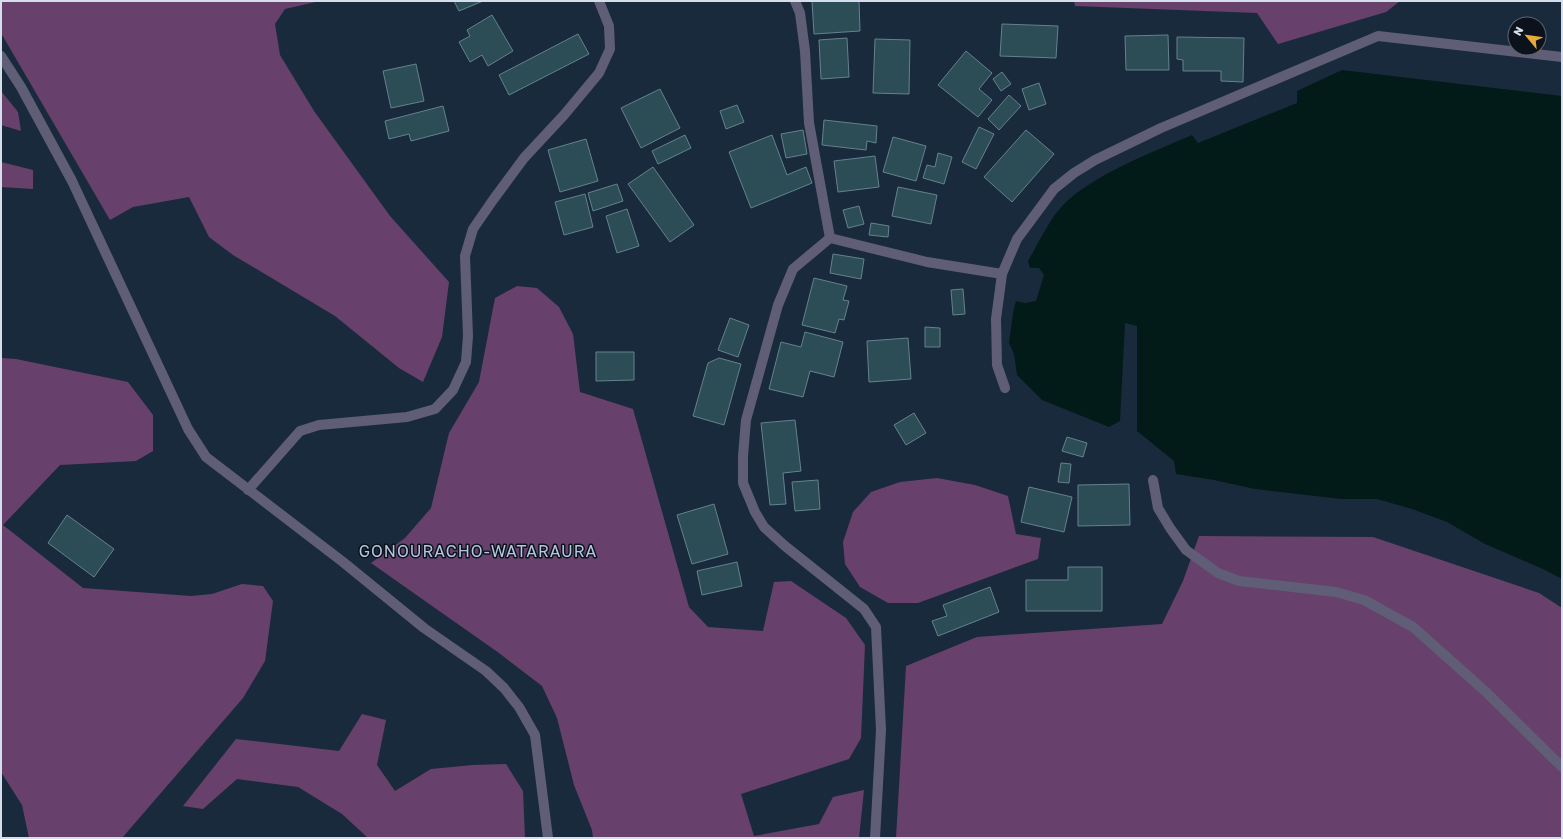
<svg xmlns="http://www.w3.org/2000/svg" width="1563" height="839" viewBox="0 0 1563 839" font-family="'Golos Text',sans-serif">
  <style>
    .forest { fill: #67416b }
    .water { fill: #021b18 }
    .building { fill: #2c4c56; stroke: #62838e }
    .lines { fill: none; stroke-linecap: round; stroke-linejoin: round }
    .minor { stroke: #605e76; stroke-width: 10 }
    .labels { text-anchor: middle; stroke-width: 3; stroke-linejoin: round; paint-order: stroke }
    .quarter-label { font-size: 16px; letter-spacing: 1px; fill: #b4c8e1; stroke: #0b121b }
  </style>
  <rect width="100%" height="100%" fill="#1a2a3d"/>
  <path class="forest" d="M1,1h319l-35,8 -10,15 5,31 34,56 76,105 59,66 -7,55 -19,45 -24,-14 -64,-52 -102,-61 -24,-18 -20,-40 -56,10 -23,13 -109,-187z
    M1074,1h326l-14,11 -108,32 -21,-31 -182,-7z
    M1,91l17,21 3,19 -20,-6z
    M1,162l32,8v19l-32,-2z
    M517,286l20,2 22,19 14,27 7,58 53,17 56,198 19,20 55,4 11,-49 17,-1 55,37 19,27 -4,93 -12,21 -108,35 13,42 65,-12 14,-27 31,-7 -5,48h-266l-1,-8 -18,-45 -17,-67 -15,-32 -43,-33 -128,-90 34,-25 26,-30 18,-75 30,-51 16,-84z
    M1,358l15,1 112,23 25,33v36l-17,10 -76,4 -57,60 80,63 108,8 21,-2 30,-10 21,2 10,15 -8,60 -22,37 -121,140h-93l-7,-33 -21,-33z
    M937,478l38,7 33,11 8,38 25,4 -3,21 -120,44h-30l-28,-16 -15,-23 -2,-22 10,-30 18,-20 29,-10z
    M1199,536l174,1 166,56 23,15v230h-666l10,-172 71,-29 185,-13 21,-43z
    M362,714l24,6 -9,45 18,26 36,-22 42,-4 33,-1 17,27 2,47h-157l-26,-24 -44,-27 -61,-8 -34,30 -20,-3 53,-67 103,12z"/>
  <path class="water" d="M1342,70l220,26v483l-19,-10 -58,-25 -38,-22 -35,-13 -35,-10h-36l-86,-10 -41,-9 -38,-6 -2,-13 -37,-30v-105l-12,-3 -5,98 -11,6 -67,-27 -25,-25 -3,-21 -5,-11 4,-30 3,-12 9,2 11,-2 8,-26 -5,-7h-9l-2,-7c10,-17 22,-43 36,-57 32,-31 87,-51 128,-69l6,8 99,-40v-12z"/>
  <path class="building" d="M454,1h29l-24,10z
    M812,1h47l1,30 -46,3z
    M492,15l21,36 -25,15 -6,-11 -12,7 -11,-20 11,-6 -3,-6z
    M1002,24l56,2 -2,32 -56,-2z
    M578,34l11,20 -80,41 -10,-20z
    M1168,35l1,35h-43l-1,-34z
    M1177,37l67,1 -1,44 -22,-1v-10h-38v-11l-6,-1z
    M847,38l2,39 -28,2 -2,-39z
    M875,39l35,1 -1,54 -36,-1z
    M966,51l26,22 -13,16 13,11 -14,17 -40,-32z
    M416,64l8,37 -33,7 -8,-37z
    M1002,72l9,12 -10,7 -8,-12z
    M1039,83l7,21 -17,6 -7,-21z
    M660,89l20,39 -39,20 -20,-40z
    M1009,95l12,11 -22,24 -11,-11z
    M737,105l7,17 -18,7 -6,-18z
    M443,106l6,25 -38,10 -2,-7 -20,5 -4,-18z
    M824,120l53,6 -1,17 -9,-2 -1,9 -44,-5z
    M979,127l15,7 -18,35 -14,-7z
    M803,130l4,24 -21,4 -5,-24z
    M1026,130l28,24 -42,48 -28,-25z
    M685,135l6,13 -33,16 -6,-13z
    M772,135l15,40 19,-8 6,16 -61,25 -22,-56z
    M893,137l33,9 -10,35 -33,-9z
    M586,139l12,42 -38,11 -12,-42z
    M938,153l14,4 -8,27 -21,-6 4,-13 8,2z
    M875,156l4,31 -41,5 -4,-31z
    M653,167l41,58 -24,17 -42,-58z
    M617,184l6,17 -30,10 -5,-18z
    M898,187l39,8 -6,29 -39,-8z
    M585,194l8,33 -29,8 -9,-33z
    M859,206l5,18 -16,4 -5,-18z
    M627,209l12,37 -22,7 -11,-37z
    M871,223l18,3 -1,11 -19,-2z
    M833,254l31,5 -3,20 -31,-6z
    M814,278l33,8 -4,14 6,1 -5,19 -5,-1 -4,14 -33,-8z
    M963,289l2,25 -12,1 -2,-25z
    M730,318l19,7 -11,32 -20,-7z
    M925,327l15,1v19h-15z
    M805,332l38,10 -9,35 -24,-6 -7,26 -34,-8 12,-47 20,5z
    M908,338l3,41 -42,3 -2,-41z
    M596,352h38v28l-38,1z
    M719,358l22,6 -17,61 -31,-9 15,-53z
    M914,413l12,20 -20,12 -12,-20z
    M795,420l6,51 -18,2 3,31 -16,1 -9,-82z
    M1067,437l20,6 -4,14 -21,-6z
    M1061,463l10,1 -2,19 -11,-1z
    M818,480l2,29 -25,2 -3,-29z
    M1129,484l1,41 -52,1v-41z
    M1029,487l43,10 -8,35 -43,-10z
    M714,504l14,50 -36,10 -15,-49z
    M67,515l47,34 -20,28 -46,-34z
    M737,562l5,24 -40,9 -5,-24z
    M1068,567h34v44h-76v-31h42z
    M990,587l9,25 -61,24 -6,-15 15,-5 -4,-11z"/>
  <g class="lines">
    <path class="minor" d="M795,1l5,12 5,38 4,72 21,115 -37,31 -15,36 -32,115 -3,36v27l12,29 9,15 21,19 79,63 12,18 5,103 -6,108
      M1,56l20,31 51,94 116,248 18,28 137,105 81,66 62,43 18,17 15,19 16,28 13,103
      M830,238l97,24 75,12
      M1005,388l-8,-23 -1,-46 6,-45 15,-35 37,-50 20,-16 21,-13 66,-32 217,-92 184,21
      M1153,480l5,28 12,20 16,22 32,23 21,8 97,11 28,8 49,27 73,65 76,75
      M248,490l52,-59 19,-6 88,-8 28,-8 18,-19 13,-28 2,-26 -3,-80 8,-27 20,-29 31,-42 40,-43 35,-42 11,-24 -1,-23 -10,-25"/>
  </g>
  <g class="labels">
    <g class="quarter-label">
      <text x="478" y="557">GONOURACHO-WATARAURA</text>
    </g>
  </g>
  <rect width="1563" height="839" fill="none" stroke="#d5dfec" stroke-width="4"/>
  <g transform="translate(1527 36) rotate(299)"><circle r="19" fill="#0b121b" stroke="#5c646f"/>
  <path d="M0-3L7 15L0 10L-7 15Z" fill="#e7ac37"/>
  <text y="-6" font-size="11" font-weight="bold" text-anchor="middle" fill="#d5dfec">N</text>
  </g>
</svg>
